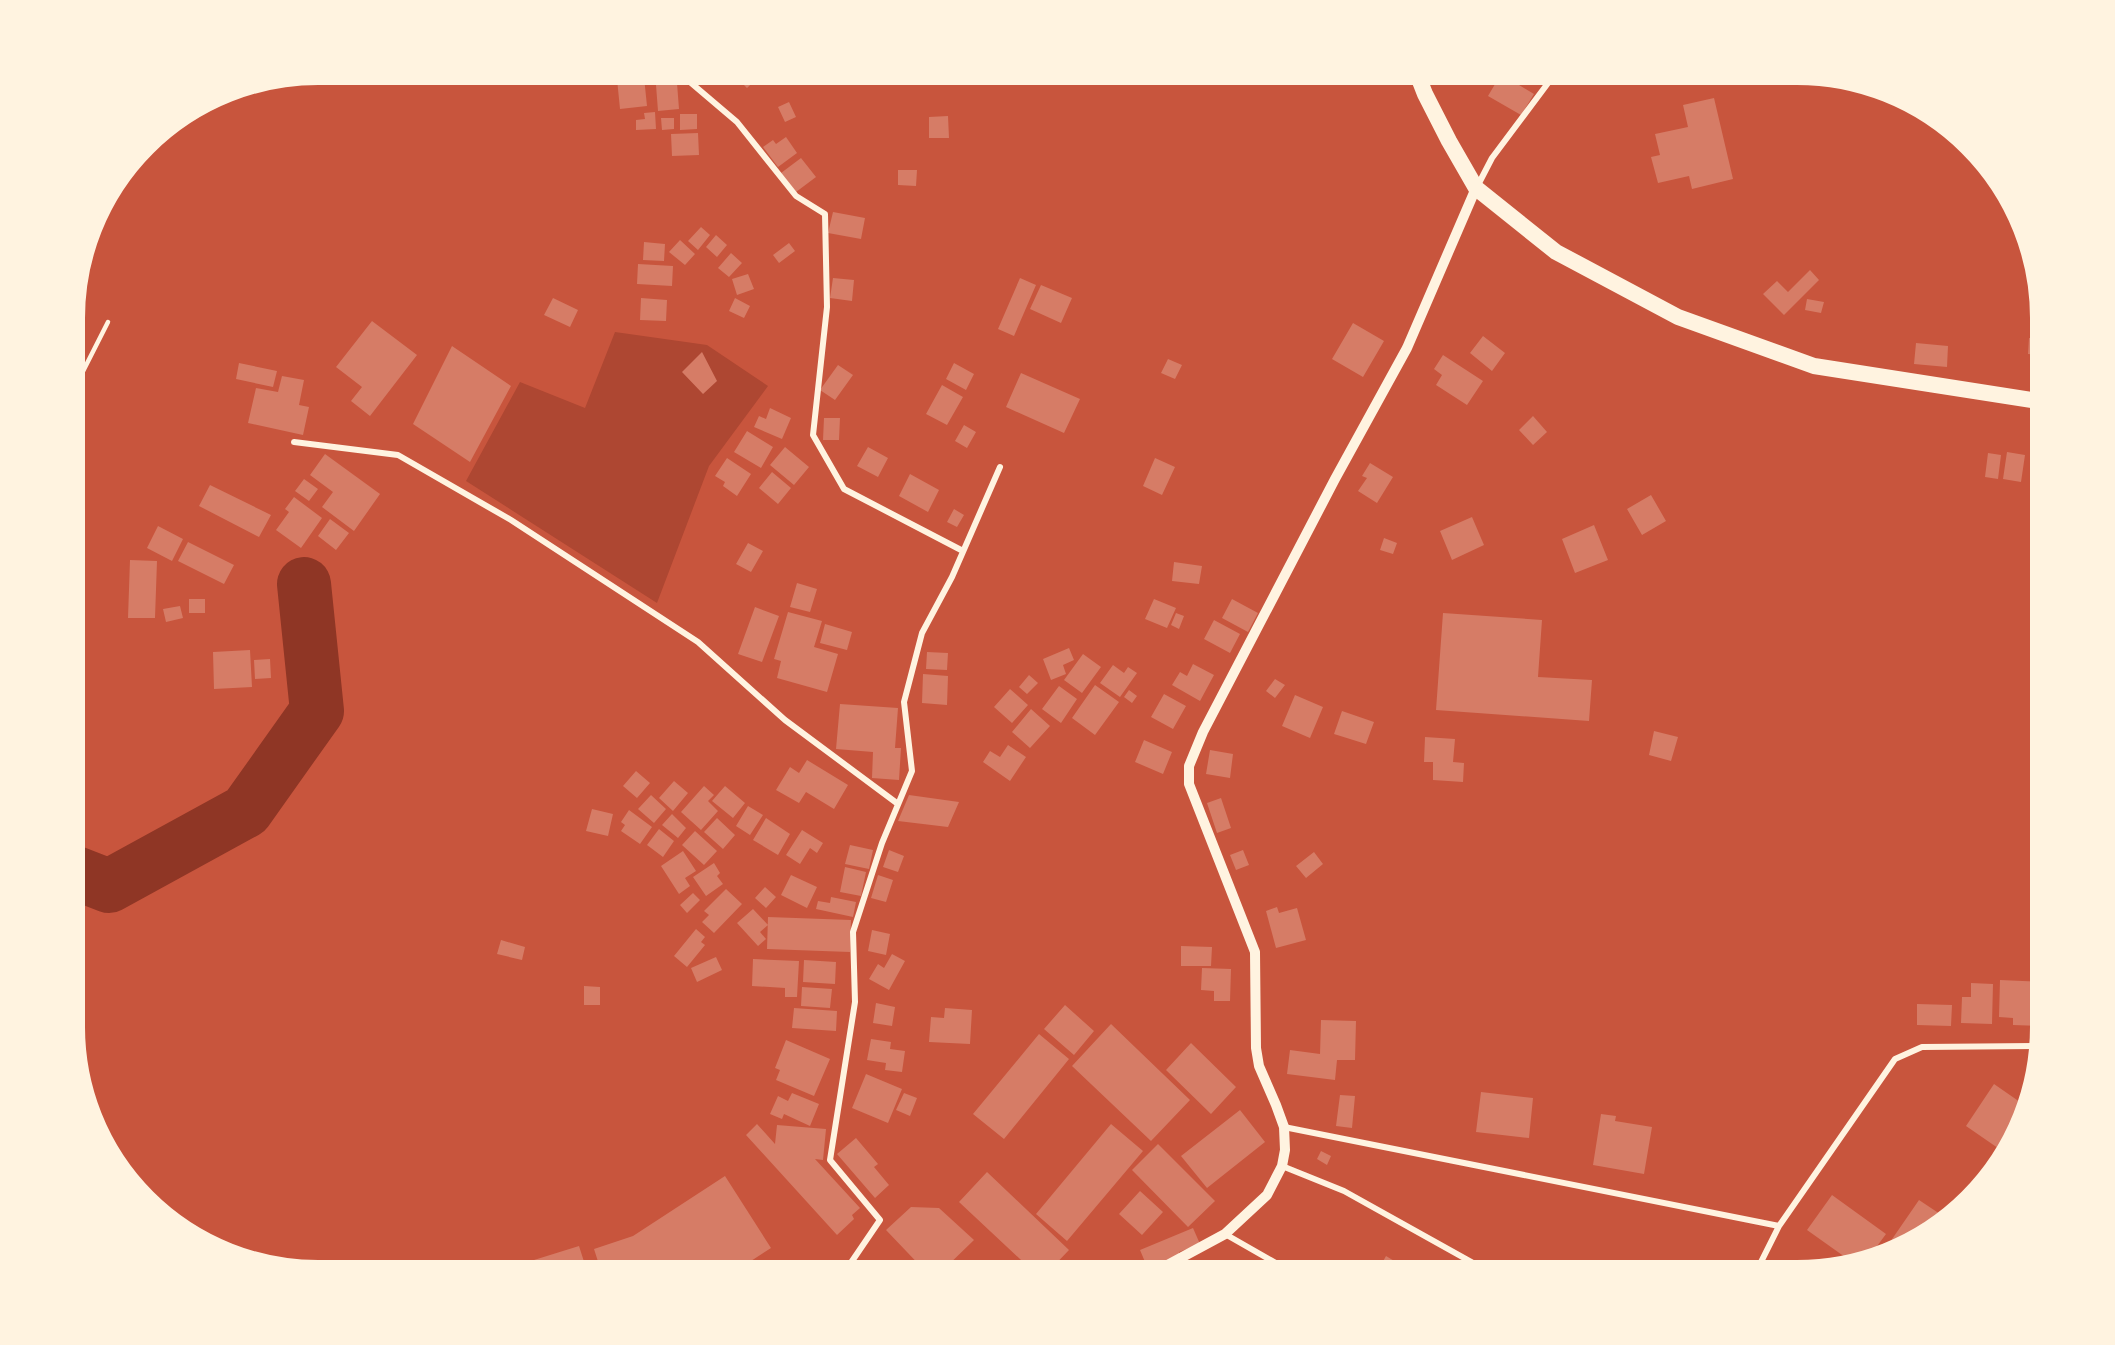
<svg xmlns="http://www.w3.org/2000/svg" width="2115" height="1345" viewBox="0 0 2115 1345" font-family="'Roboto Serif',serif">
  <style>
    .green { fill: #ae4732 }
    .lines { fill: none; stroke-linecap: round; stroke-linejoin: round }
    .river { stroke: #8f3625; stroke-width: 54 }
    .building { fill: #d67c66 }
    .service { stroke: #fff3e0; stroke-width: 4.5 }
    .minor { stroke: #fff3e0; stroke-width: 6 }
    .tertiary { stroke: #fff3e0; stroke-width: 10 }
    .trunk { stroke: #fff3e0; stroke-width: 16 }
    .rim { fill: none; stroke: #fff3e0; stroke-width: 8 }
  </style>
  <rect width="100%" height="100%" fill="#c8553d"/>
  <path class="green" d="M615,332l92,13 61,41 -59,80 -52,137 -191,-122 54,-99 65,26z"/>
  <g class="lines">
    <path class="river" d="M73,872l36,14 137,-75 71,-100 -13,-127"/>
  </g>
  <path class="building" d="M744,71h21l-18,17 -10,-10z
    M1501,74l33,20 -13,21 -33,-19z
    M644,77l3,29 -27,3 -3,-30z
    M677,83l2,26 -21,2 -2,-26z
    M1714,98l19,81 -41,10 -3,-13 -31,7 -7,-26 9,-2 -5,-21 33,-7 -5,-22z
    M789,102l7,15 -11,5 -7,-15z
    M655,112l1,17 -20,1v-10l9,-1 -1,-6z
    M680,114h17v15l-17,1z
    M948,116l1,22h-20v-21z
    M661,118h13v11l-12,1z
    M698,133l1,22 -27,1 -1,-22z
    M786,137l11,16 -19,14 -15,-20 10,-7 3,4z
    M801,158l15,19 -20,15 -15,-19z
    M898,170h19l-1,16 -18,-1z
    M833,212l32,6 -4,21 -33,-6z
    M701,227l9,8 -12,15 -10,-9z
    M716,235l11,10 -10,12 -11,-10z
    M680,240l15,14 -10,11 -16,-13z
    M644,242l21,2 -1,17 -21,-1z
    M789,243l6,8 -16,12 -6,-8z
    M731,253l11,10 -13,14 -11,-9z
    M638,264l35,2 -1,20 -35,-2z
    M1810,270l9,10 -35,35 -21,-21 14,-13 11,11z
    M748,274l6,15 -17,6 -5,-16z
    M833,278l21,2 -2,21 -22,-3z
    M1020,278l16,7 -22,51 -16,-7z
    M1041,285l31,13 -11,25 -31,-14z
    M553,298l25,12 -8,17 -26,-12z
    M641,298l26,2 -1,21 -26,-1z
    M735,298l15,8 -6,12 -15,-7z
    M1807,299l17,3 -3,11 -16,-3z
    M372,321l45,34 -47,61 -19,-15 11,-14 -26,-20z
    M1353,323l31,18 -21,36 -31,-18z
    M1483,336l22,17 -13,18 -22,-18z
    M2029,338l15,1v16l-16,-1z
    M1916,343l32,3 -1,21 -33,-3z
    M452,346l59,40 -41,76 -57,-38z
    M702,352l15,29 -14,13 -21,-22z
    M1443,355l40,26 -16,24 -31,-20 6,-10 -8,-6z
    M1168,359l14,6 -7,14 -14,-6z
    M239,363l38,8 -4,16 -37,-8z
    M954,363l20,11 -8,16 -20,-11z
    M838,365l15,10 -18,25 -15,-10z
    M1021,373l59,26 -16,34 -58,-26z
    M282,376l22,4 -5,25 10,2 -6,28 -55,-12 8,-35 22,4z
    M942,385l21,12 -16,28 -21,-11z
    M770,408l21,10 -9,21 -28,-12 5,-11 7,3z
    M1533,416l14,16 -14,13 -14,-15z
    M824,418h16l-1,22h-16z
    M964,425l12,7 -9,16 -12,-7z
    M747,431l26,16 -12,21 -27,-16z
    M785,447l24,20 -15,18 -24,-20z
    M868,447l20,11 -10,19 -21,-11z
    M2007,452l18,3 -4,27 -18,-3z
    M1988,453l13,2 -3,24 -13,-2z
    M325,454l55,40 -26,37 -32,-24 11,-15 -23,-17z
    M2040,456l4,1v38l-10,-2z
    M727,458l24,16 -14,22 -14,-10 2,-4 -10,-6z
    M1155,458l20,9 -13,28 -19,-9z
    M1370,463l23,14 -16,26 -19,-12 9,-13 -5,-2z
    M772,472l19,16 -13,16 -19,-16z
    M910,474l29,16 -11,22 -29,-16z
    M304,479l14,10 -9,12 -14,-10z
    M210,485l61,30 -12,22 -60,-31z
    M1651,495l15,26 -24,14 -15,-26z
    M294,497l28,21 -21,30 -25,-18 13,-18 -4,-3z
    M954,509l10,6 -7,12 -10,-5z
    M1472,517l12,28 -32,15 -12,-29z
    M330,519l19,14 -13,17 -18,-14z
    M1594,525l14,35 -33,13 -13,-34z
    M158,526l25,13 -11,22 -25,-13z
    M1384,538l13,5 -4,11 -13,-4z
    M188,542l46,23 -10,19 -46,-23z
    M748,543l15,8 -12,21 -15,-8z
    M130,560l27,1 -2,57h-27z
    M1174,562l28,4 -3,18 -27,-3z
    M797,583l20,6 -7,23 -20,-5z
    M189,599h16v14h-16z
    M1154,599l22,9 -9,20 -22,-9z
    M1232,599l26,14 -10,19 -26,-14z
    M180,606l3,12 -17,4 -3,-13z
    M755,607l24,9 -17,46 -24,-8z
    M788,612l34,9 -8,26 24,7 -11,38 -50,-14 4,-17 -7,-2z
    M1176,613l8,3 -5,13 -8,-4z
    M1443,613l99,7 -4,57 54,3 -3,41 -153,-11z
    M1214,620l26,14 -10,19 -26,-14z
    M825,624l27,8 -5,18 -27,-7z
    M1069,648l5,12 -11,5 3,9 -15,6 -8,-21z
    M250,650l2,37 -38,2 -1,-37z
    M927,652l21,1 -1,17 -21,-1z
    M1083,654l18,13 -19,26 -18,-13z
    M270,659l1,19 -16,1 -1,-19z
    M1193,664l21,11 -14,26 -28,-16 8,-13 7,4z
    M1113,665l11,8 4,-6 9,6 -17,24 -20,-14z
    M923,674l25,2 -1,29 -25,-2z
    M1029,675l9,8 -11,11 -8,-7z
    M1275,679l10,6 -10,13 -9,-7z
    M1095,685l24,17 -24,33 -23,-17z
    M1059,686l18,13 -16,24 -19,-14z
    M1010,689l18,16 -16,18 -18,-16z
    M1129,690l8,6 -5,7 -8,-6z
    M1164,694l22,12 -13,23 -22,-12z
    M1295,695l28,12 -13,31 -28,-12z
    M840,704l58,4 -3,40h6l-2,32 -27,-2 1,-26 -37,-3z
    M1031,709l19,17 -20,22 -18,-16z
    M1342,711l32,11 -8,22 -32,-10z
    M1654,731l24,6 -7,24 -22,-6z
    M1425,737l30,2 -2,23 11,1 -1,19 -30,-2v-18h-9z
    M1144,740l28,12 -9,22 -28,-12z
    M1008,745l18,12 -16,24 -27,-19 7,-11 10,6z
    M1210,750l23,4 -3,24 -24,-4z
    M807,760l41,25 -14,24 -28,-17 -7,11 -23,-13 14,-23 9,6z
    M636,771l14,12 -13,15 -14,-12z
    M674,781l14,12 -15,18 -14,-13z
    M704,786l10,9 -6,6 10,10 -17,19 -20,-18z
    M725,786l20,17 -12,15 -21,-17z
    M651,795l15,14 -12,14 -16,-14z
    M909,795l50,7 -11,25 -50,-6z
    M1221,798l10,30 -14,5 -10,-30z
    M748,806l15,9 -13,20 -14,-9z
    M592,809l21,5 -5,22 -22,-5z
    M629,810l23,17 -12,17 -19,-13 4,-6 -4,-3z
    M672,814l14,14 -8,10 -16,-13z
    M717,818l18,17 -12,14 -19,-17z
    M766,818l24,16 -12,21 -25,-15z
    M659,829l15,12 -11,16 -16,-12z
    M802,830l21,13 -6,10 -7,-5 -10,16 -14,-9z
    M695,831l22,20 -13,14 -22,-20z
    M850,845l23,5 -4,19 -24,-5z
    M889,850l15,6 -6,16 -15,-5z
    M1243,850l6,15 -13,5 -6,-15z
    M683,851l13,20 -11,7 5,8 -11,8 -18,-28z
    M1314,852l9,12 -17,14 -10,-12z
    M714,863l6,10 -3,3 6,8 -17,12 -13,-19z
    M845,867l21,5 -5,24 -21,-4z
    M791,875l26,12 -10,21 -26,-13z
    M878,875l15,5 -7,22 -15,-4z
    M765,887l11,10 -10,11 -11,-10z
    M726,889l16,15 -28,29 -12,-11 7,-7 -5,-4z
    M693,893l7,7 -13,13 -7,-8z
    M831,897l25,5 -3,15 -37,-8 2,-8 12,2z
    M1277,907l2,6 18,-5 9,32 -30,8 -10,-37z
    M753,909l15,16 -8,7 6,7 -8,7 -21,-23z
    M768,917l83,3 -1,32 -83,-3z
    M696,929l9,8 -4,5 4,3 -18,22 -13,-11z
    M872,930l18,4 -4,21 -18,-4z
    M501,940l24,7 -3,13 -25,-6z
    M1181,946l31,1 -1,19h-30z
    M892,954l13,7 -16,29 -20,-11 9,-15 6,4z
    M716,957l6,13 -25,12 -6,-14z
    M753,959l46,2 -2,36h-12v-9l-33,-2z
    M804,960l32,2 -1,22 -32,-2z
    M1202,968l29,1 -1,32h-16v-10l-13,-1z
    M2000,980l44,2v44l-31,-1v-7l-14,-1z
    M1971,983l22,1 -1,40 -31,-1 1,-26h9z
    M584,986l16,1v18h-16z
    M802,987l30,2 -2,19 -29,-2z
    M876,1003l19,4 -3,19 -19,-3z
    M1917,1004l35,1 -1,21 -34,-1z
    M1065,1005l29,26 -20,24 -30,-26z
    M794,1008l43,3 -1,20 -44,-3z
    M945,1008l27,2 -2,34 -41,-2 2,-25 13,1z
    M1321,1020l35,1 -1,39h-18l-2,20 -48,-6 3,-24 30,4z
    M1111,1024l79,76 -39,41 -79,-75z
    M1039,1034l30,25 -65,80 -31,-25z
    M871,1039l20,3 -1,7 15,2 -3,21 -17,-2 1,-7 -19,-3z
    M786,1040l44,19 -16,37 -38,-16 4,-10 -5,-2z
    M1191,1043l45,44 -25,27 -45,-44z
    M866,1074l36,15 -14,34 -36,-15z
    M1994,1084l36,25 -22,46 -42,-29z
    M1481,1092l52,6 -4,40 -53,-6z
    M792,1093l27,11 -9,22 -26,-12 -2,5 -12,-5 8,-18 10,5z
    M904,1093l13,5 -7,18 -14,-6z
    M1340,1095l15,1 -3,32 -16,-2z
    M1240,1110l25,32 -58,46 -26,-32z
    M1601,1114l15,2 -1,5 37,6 -8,47 -51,-9z
    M757,1124l18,20 2,-19 49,4 -3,31 -8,-1 45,49 -8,7 2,4 -17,16 -91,-100z
    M1111,1124l32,27 -76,90 -31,-27z
    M856,1138l22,26 -4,3 15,18 -14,13 -38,-44z
    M1158,1144l57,57 -27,26 -56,-57z
    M1321,1151l10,5 -4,9 -10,-6z
    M987,1172l82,78 -23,24h-10l-77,-72z
    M725,1176l46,72 -40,26h-129l-8,-25 39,-13z
    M1140,1191l23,21 -21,23 -23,-21z
    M1832,1195l54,39 -17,23 -17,5 -45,-32z
    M1919,1200l27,18 -25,24 -26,7 -7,-4z
    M911,1207l28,1 35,32 -35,34h-11l-42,-44z
    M1193,1228l7,16 -21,8v4l-31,13 -8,-19z
    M579,1246l9,28h-49l-5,-14z
    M1386,1256l30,18 2,-3 5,3h-47z
    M485,1262l3,12h-45z"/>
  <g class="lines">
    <path class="service" d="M73,391l35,-69"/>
    <path class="minor" d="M677,71l60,51 59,74 29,18 2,93 -14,128 31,54 119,62
      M1478,185l14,-27 65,-87
      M294,442l104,13 113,65 187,122 87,78 113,84
      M1284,1127l495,99
      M1282,1166l62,25 149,83
      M1225,1234l70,40
      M848,1267l32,-47 -50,-60 25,-158 -2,-70 29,-89 30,-72 -8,-69 18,-69 30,-56 48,-110
      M1755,1274l24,-48 116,-167 27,-12 121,-1"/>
    <path class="tertiary" d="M807,1274l41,-7 32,7
      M1151,1274l74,-40 42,-39 15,-29 3,-16 -1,-23 -8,-22 -17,-39 -3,-18 -1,-96 -66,-168v-18l14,-34 132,-253 72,-131 69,-160"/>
    <path class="trunk" d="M1416,71l9,23 24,47 27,47 80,64 122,65 136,49 230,36"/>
  </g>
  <path d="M0 0H2115V1345H0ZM318 81H1797A237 237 0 0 1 2034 318V1027A237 237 0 0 1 1797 1264H318A237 237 0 0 1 81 1027V318A237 237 0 0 1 318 81Z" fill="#fff3e0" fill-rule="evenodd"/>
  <path class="rim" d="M318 81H1797A237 237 0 0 1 2034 318V1027A237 237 0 0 1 1797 1264H318A237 237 0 0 1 81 1027V318A237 237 0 0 1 318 81Z"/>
</svg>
